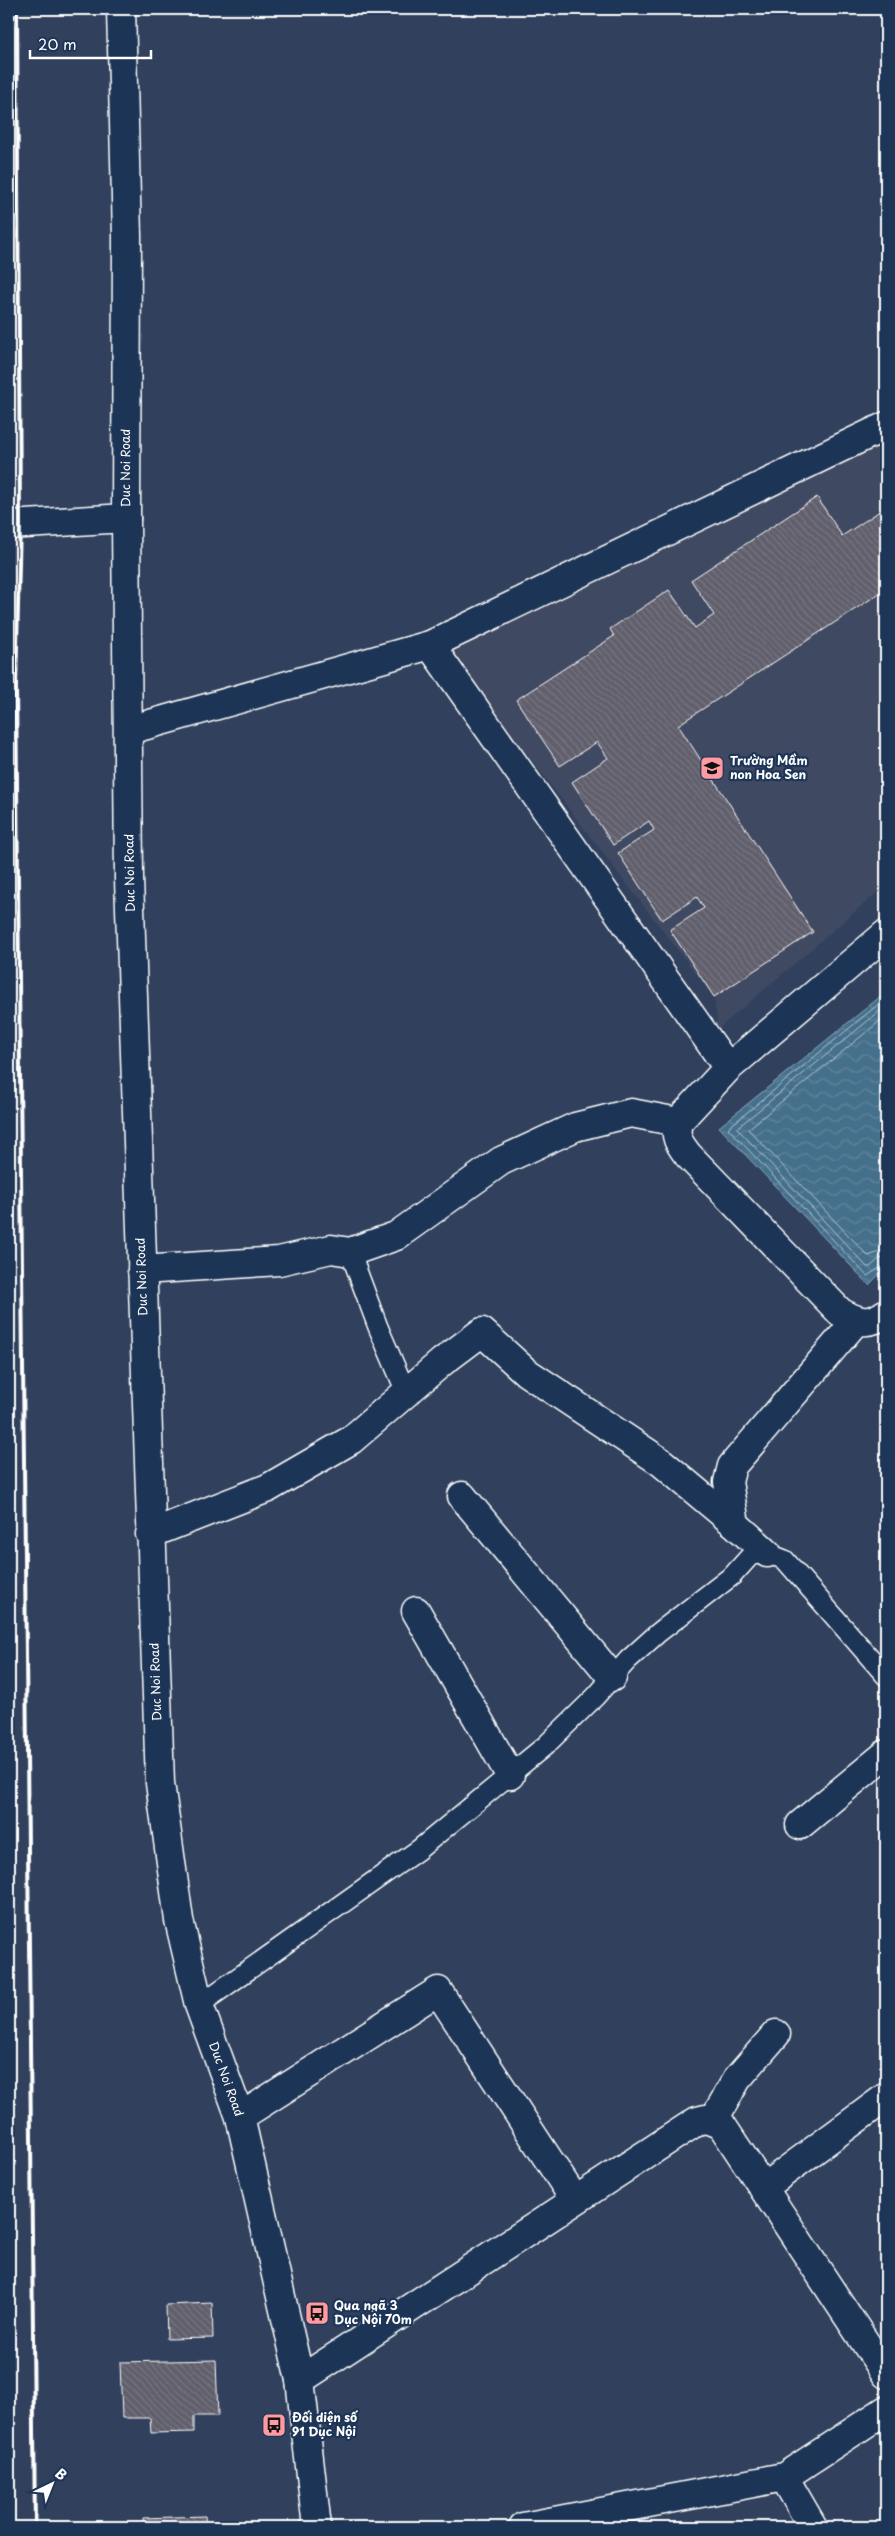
<svg xmlns="http://www.w3.org/2000/svg" width="895" height="2536" viewBox="0 0 895 2536" font-family="'Playpen Sans',sans-serif">
  <style>
    .built { fill: #3f4a62 }
    .water { fill: url(#water-waves); stroke: #8fa9ba }
    .lines { fill: none; stroke-linecap: round; stroke-linejoin: round }
    .shore { stroke: #b5c5d1; stroke-width: 1 }
    .building { fill: url(#building-back-hatch); stroke: #fff }
    .lane-casing { stroke: #fff; stroke-width: 22 }
    .street-casing { stroke: #fff; stroke-width: 31 }
    .secondary-casing { stroke: #fff; stroke-width: 31 }
    .lane { stroke: #1d3557; stroke-width: 19 }
    .street { stroke: #1d3557; stroke-width: 28 }
    .secondary { stroke: #1d3557; stroke-width: 28 }
    .rail { stroke: #fff; stroke-width: 4 }
    .labels { text-anchor: middle; stroke-width: 4.5; stroke-linejoin: round; paint-order: stroke }
    .street-label { font-size: 12px; fill: #fff; stroke: #1d3557 }
    .poi-label { font-size: 12px; font-weight: bold; fill: #fff; stroke: #1d3557; text-anchor: start }
  </style>
  <defs>
    <pattern id="water-waves" width="16" height="10" patternUnits="userSpaceOnUse" patternTransform="scale(1.25)"><rect width="16" height="10" fill="#456f8c"/><path d="M0 5q4-4 8 0t8 0" fill="none" stroke="#61859d"/></pattern>
    <pattern id="building-back-hatch" width="6" height="6" patternUnits="userSpaceOnUse" patternTransform="scale(1.25)"><rect width="6" height="6" fill="#615e6c"/><path d="M-1 5l2 2M0 0l6 6M5-1l2 2" fill="none" stroke="#797682"/></pattern>
  </defs>
  <rect width="100%" height="100%" fill="#31415d"/>
  <filter id="ink" filterUnits="userSpaceOnUse"><feTurbulence type="fractalNoise" baseFrequency=".02" numOctaves="2"/><feDisplacementMap in="SourceGraphic" scale="10" xChannelSelector="R" yChannelSelector="G"/><feConvolveMatrix kernelMatrix="1 2 1 2 8 2 1 2 1" color-interpolation-filters="sRGB"/></filter>
  <g filter="url(#ink)">
    <path class="built" d="M886,440v445l-168,144 -4,-32 -266,-345z
      M20,523l-11,130v-127z"/>
    <path class="water" d="M886,992v275l-17,18 -150,-158z"/>
    <g class="lines">
      <path class="shore" d="M886,998l-158,130 139,148 19,-12
        M886,1006l-149,122 130,139h3l9,-8 7,-1
        M886,1016l-138,113 120,127 18,-6"/>
    </g>
    <path class="building" d="M817,497l25,39 44,-29v82l-208,136 135,207 -99,65 -44,-67 34,-22 -7,-11 -35,23 -44,-67 36,-23 -5,-9 -36,24 -41,-63 36,-24 -11,-16 -37,24 -44,-66 98,-64 -4,-7 59,-39 26,38 19,-13 -23,-35z
      M212,2303l1,35 -46,1 -1,-34z
      M216,2360l2,56h-24v16l-43,1 -1,-15h-28l-2,-56z
      M205,2516l1,11h-63v-9z"/>
    <g class="lines">
      <g class="lane-casing">
        <path id="lane" d="M350,1252l28,75 28,65
          M199,2005l219,-155 128,-105 49,-48 33,-37 30,-27 75,-58 18,-20 16,-2 18,7 101,116"/>
      </g>
      <g class="street-casing">
        <path id="street" d="M9,525l117,-7
          M430,645l298,423 -50,54c-4,15 1,21 10,33l152,157c18,10 29,14 46,1
          M129,730l301,-85 456,-219
          M728,1068l158,-134
          M142,1270l137,-9 52,-12 19,3 46,-16 105,-75 74,-34 56,-14 47,9
          M462,1496l150,181
          M150,1534l118,-46 83,-48 91,-78 40,-30 44,40 135,90 74,62
          M767,1553l-32,-29 -7,-42 4,-16 124,-145
          M416,1611l94,164
          M800,1825l86,-71
          M240,2117l198,-126 137,209
          M713,2121l24,-42 39,-45
          M763,2188l123,-91
          M300,2380l397,-259 8,-2 16,5 165,250
          M784,2477l29,50
          M523,2527l261,-50 102,-67"/>
      </g>
      <g class="secondary-casing">
        <path id="secondary" d="M121,9l6,227 -1,282 3,361 31,904 19,137 20,85 41,112 60,263 17,147"/>
      </g>
      <use href="#lane" class="lane"/>
      <use href="#street" class="street"/>
      <use href="#secondary" class="secondary"/>
      <path class="rail" d="M17,9l3,514 -4,164 19,1840"/>
    </g>
  </g>
  <defs>
    <g id="school-square" transform="scale(1.25)"><rect x="-9" y="-9" width="18" height="18" rx="4" fill="#ff9aa2" stroke="#1d3557"/><path d="M0-5L7-2L0 1L-7-2ZM-4 1L0 2.5L4 1V4Q0 6-4 4Z" fill="#111"/></g>
    <g id="bus-square" transform="scale(1.25)"><rect x="-9" y="-9" width="18" height="18" rx="4" fill="#ff9aa2" stroke="#1d3557"/><path d="M-5-6H5V4H4V6H2V4H-2V6H-4V4H-5ZM-3.5-4V0h7V-4ZM-3.5 1.2v1.5H-2V1.2ZM2 1.2v1.5H3.5V1.2Z" fill="#111"/></g>
  </defs>
  <g fill-rule="evenodd">
    <use href="#school-square" x="712" y="768"/>
    <use href="#bus-square" x="317" y="2313"/>
    <use href="#bus-square" x="274" y="2425"/>
  </g>
  <g class="labels">
    <g class="street-label">
      <text transform="translate(126 468) rotate(-90)" y="4">Duc Noi Road</text>
      <text transform="translate(130 873) rotate(-91)" y="4">Duc Noi Road</text>
      <text transform="translate(142 1277) rotate(-92)" y="4">Duc Noi Road</text>
      <text transform="translate(156 1682) rotate(-92)" y="4">Duc Noi Road</text>
      <text transform="translate(226 2079) rotate(70)" y="4">Duc Noi Road</text>
    </g>
    <g class="poi-label">
      <text x="730" y="765">Trường Mầm<tspan x="730" dy="14">non Hoa Sen</tspan></text>
      <text x="334" y="2310">Qua ngã 3<tspan x="334" dy="14">Dục Nội 70m</tspan></text>
      <text x="292" y="2422">Đối diện số<tspan x="292" dy="14">91 Dục Nội</tspan></text>
    </g>
  </g>
  <rect width="895" height="2536" fill="none" stroke="#1d3557" stroke-width="30"/>
  <rect x="15" y="15" width="865" height="2506" fill="none" stroke="#fff" stroke-width="2" filter="url(#ink)"/>
  <g transform="translate(52 2484) rotate(43)" stroke="#1d3557" stroke-width="4" paint-order="stroke">
  <path d="M0-4L9 19L0 12L-9 19Z" fill="#ffffff"/>
  <text y="-8" font-size="14" font-weight="bold" text-anchor="middle" fill="#ffffff">B</text>
  </g>
  <path d="M30 50v8h121v-8" fill="none" stroke="#ffffff" stroke-width="2.5"/>
  <text x="38" y="50" font-size="15" fill="#ffffff" stroke="#1d3557" stroke-width="4" paint-order="stroke">20 m</text>
</svg>
